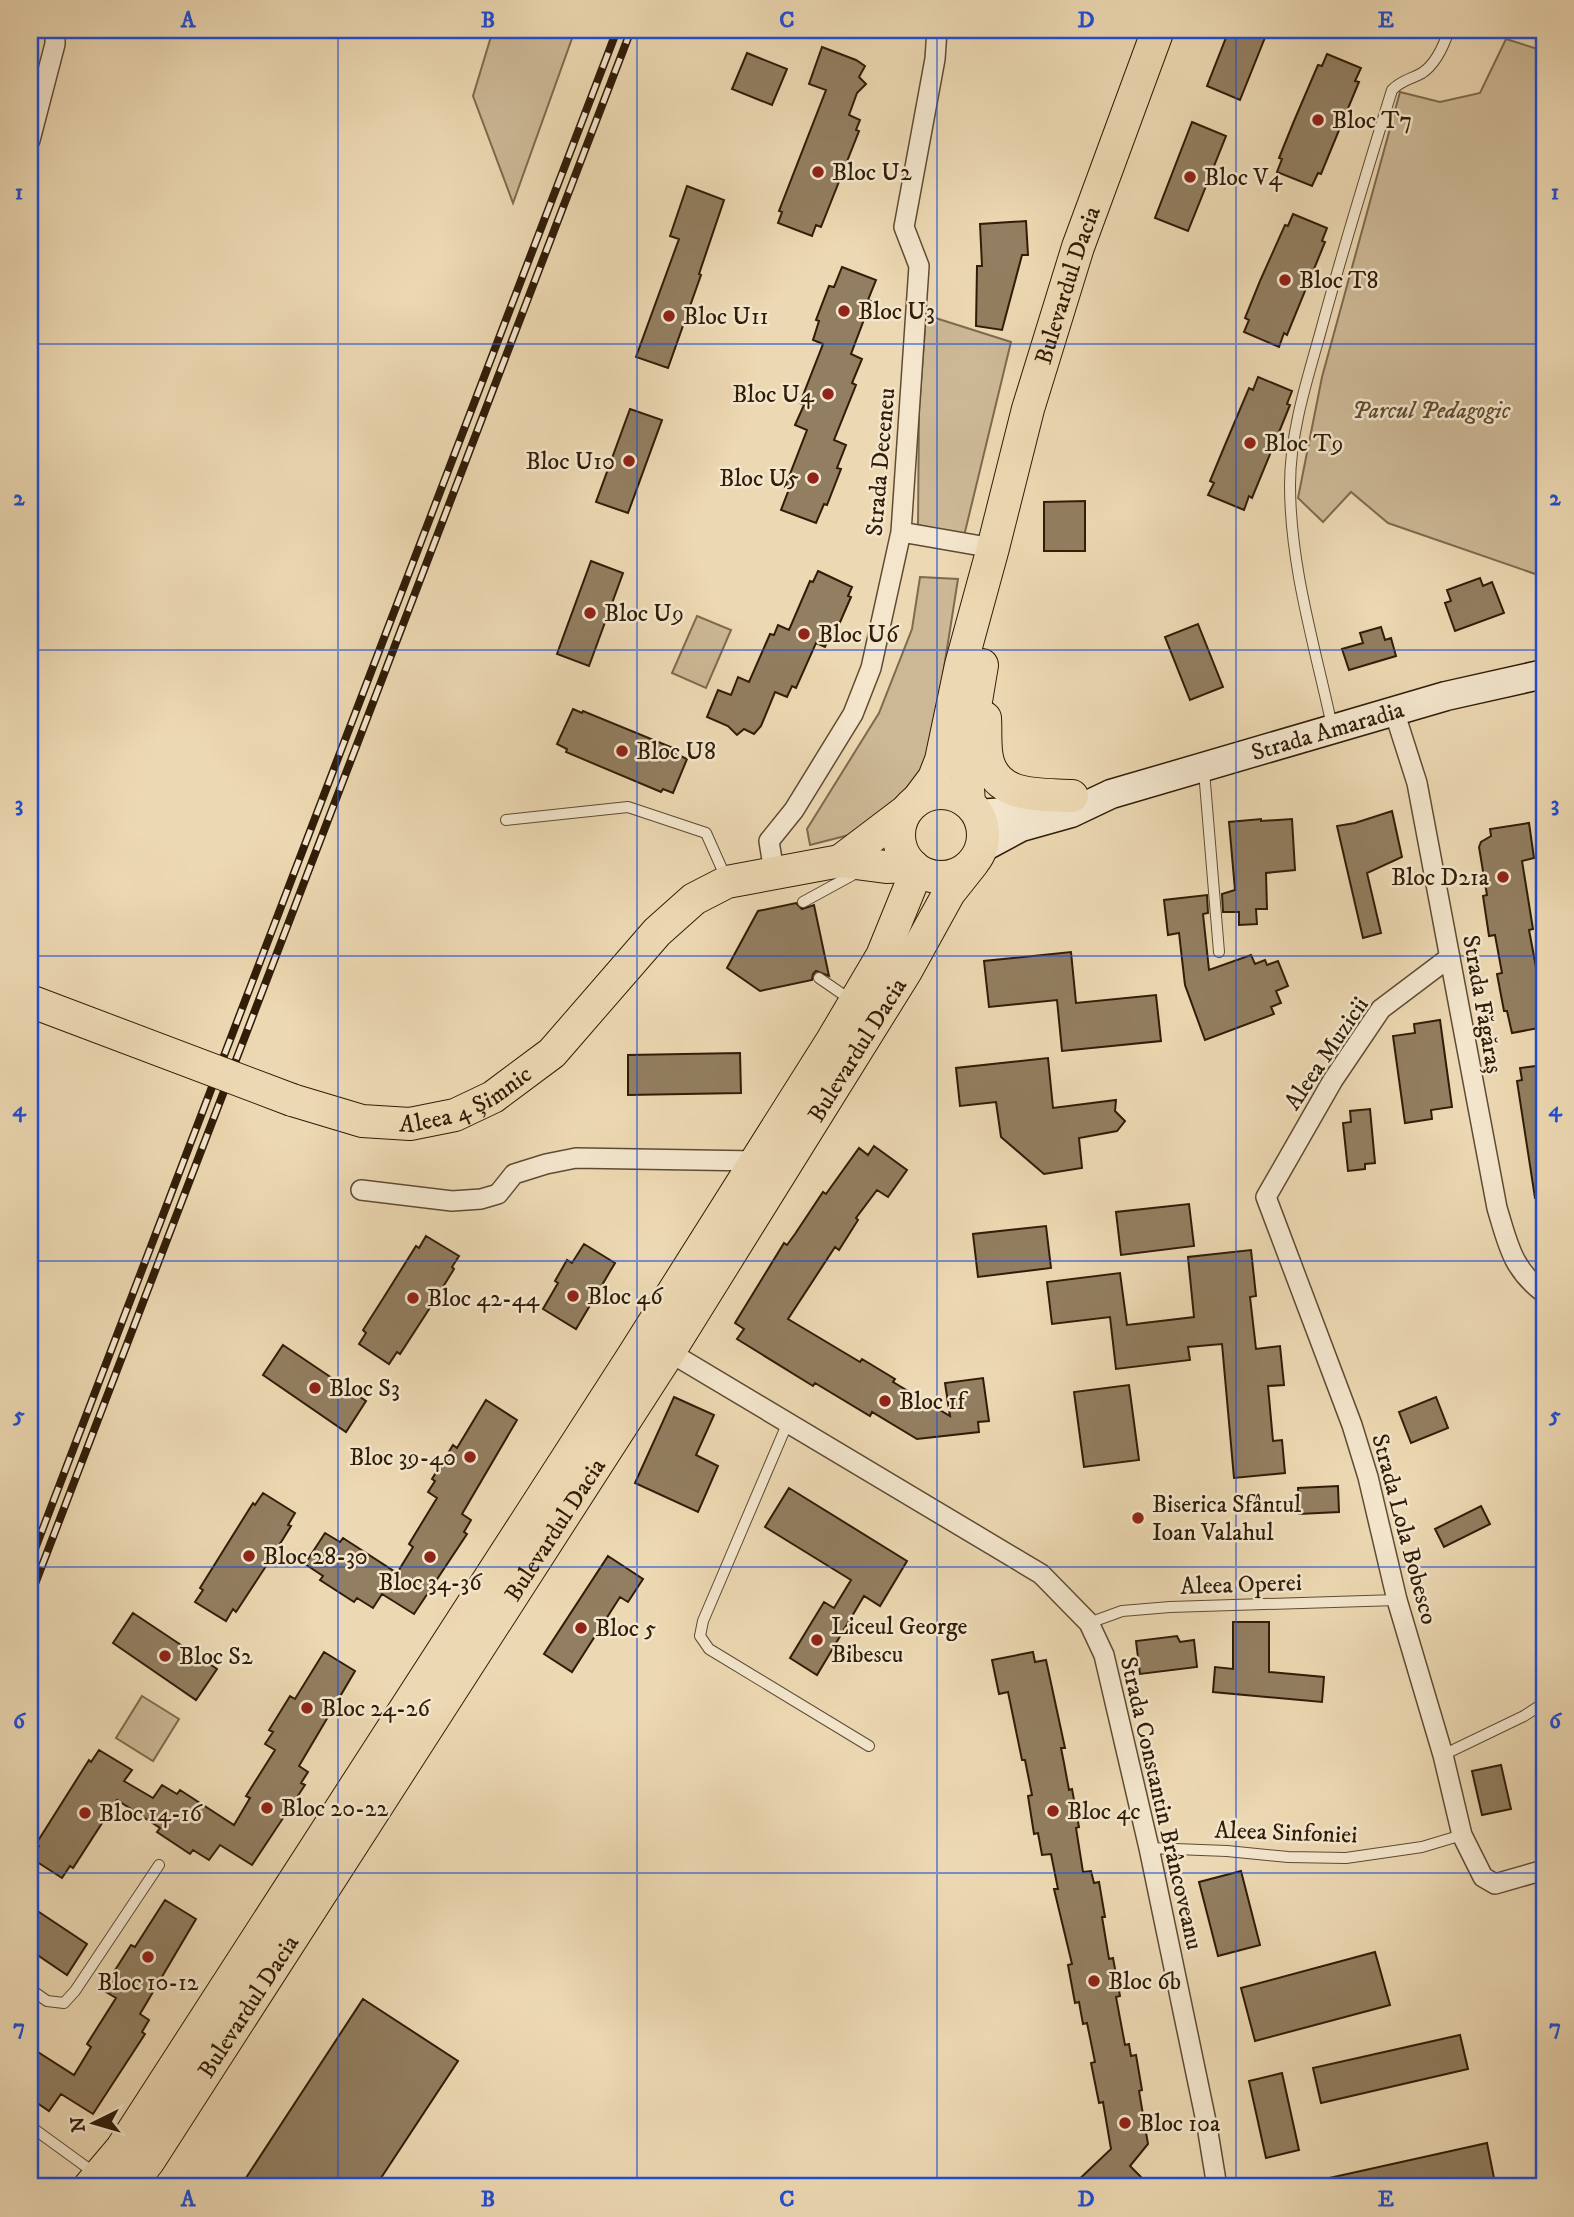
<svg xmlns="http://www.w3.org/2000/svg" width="1574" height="2217" viewBox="0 0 1574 2217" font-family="'IM FELL DW Pica',serif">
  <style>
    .green { fill: #ccb895; stroke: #7e6a4e; stroke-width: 2 }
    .building { fill: #927e60; stroke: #301c07; stroke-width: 2 }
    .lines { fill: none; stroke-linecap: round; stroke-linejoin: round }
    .lane-casing { stroke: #5f4b32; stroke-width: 12 }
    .street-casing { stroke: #5f4b32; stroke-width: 22 }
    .secondary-casing { stroke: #301c07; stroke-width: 31 }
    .primary-casing { stroke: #301c07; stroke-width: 34 }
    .lane { stroke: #f3e6cd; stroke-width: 10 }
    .street { stroke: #f3e6cd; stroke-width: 19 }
    .secondary { stroke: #f3e6cd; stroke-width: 28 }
    .primary { stroke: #ecd8b2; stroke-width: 32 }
    .rail-casing { stroke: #301c07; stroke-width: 8 }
    .rail { stroke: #f3e6cd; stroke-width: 5; stroke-dasharray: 16; stroke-linecap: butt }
    .primary-bridge-casing { stroke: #301c07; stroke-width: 34; stroke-linecap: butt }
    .primary-bridge { stroke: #ecd8b2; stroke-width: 32 }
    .grid { fill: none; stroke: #1d4ed8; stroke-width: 2; stroke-opacity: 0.55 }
    .poi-dot { fill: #8f2418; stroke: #f3e6cd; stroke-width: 2.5 }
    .labels { text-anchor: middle; stroke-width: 5; stroke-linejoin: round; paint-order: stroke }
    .poi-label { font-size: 24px; fill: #301c07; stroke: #f3e6cd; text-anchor: start }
    .street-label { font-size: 24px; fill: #301c07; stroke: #f3e6cd }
    .park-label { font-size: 24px; font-style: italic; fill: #5f4b32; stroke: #f3e6cd }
    .neatline { fill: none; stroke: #1d4ed8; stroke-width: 2.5 }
    .grid-label { font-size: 23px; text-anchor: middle; font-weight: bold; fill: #1d4ed8 }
  </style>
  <rect width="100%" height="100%" fill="#ecd8b2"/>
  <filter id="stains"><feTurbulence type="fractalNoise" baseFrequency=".00286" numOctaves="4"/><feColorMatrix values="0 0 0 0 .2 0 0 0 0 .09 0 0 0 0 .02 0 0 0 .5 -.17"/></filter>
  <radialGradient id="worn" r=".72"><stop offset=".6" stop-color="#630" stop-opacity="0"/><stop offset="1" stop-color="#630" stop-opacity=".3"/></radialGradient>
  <path class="green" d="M493,30h82l-62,173 -40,-107z
    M1506,39l38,12v526l-156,-54 -37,-31 -28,30 -25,-24 24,-121 78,-285 40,10 40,-9z
    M926,315l85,27 -47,194 -46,-11 1,-115z
    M920,577l38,2 -29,184 -32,36 -48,36 -39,10 -3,-16 72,-116 33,-84z
    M697,616l34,14 -25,58 -34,-15z
    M142,1696l37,23 -26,42 -37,-23z"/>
  <path class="building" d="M1229,30h39l-28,70 -33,-14z
    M822,47l34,13 9,6 -6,11 7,7 -9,9 -8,22 11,5 -4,10 3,1 -38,96 -5,-2 -4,11 -34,-13 4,-11 -3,-1 47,-121 -17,-6z
    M747,53l40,16 -15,36 -40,-16z
    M1327,54l34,14 -6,13 4,1 -15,36 -23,56 -3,-1 -6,13 -35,-14 5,-13 -3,-1 15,-37 24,-56 4,1z
    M1192,122l34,14 -38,95 -33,-13z
    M687,186l37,14 -25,74 2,1 -33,93 -32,-11 43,-118 -9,-3z
    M1293,214l34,14 -5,13 3,1 -38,93 -3,-2 -5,14 -35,-15 5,-12 -4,-2 15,-37 25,-56 3,1z
    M1026,221l2,34h-6l-20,75 -26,-4 1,-60h5l-2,-42z
    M842,267l34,13 -8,20 3,1 -20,53 11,5 -10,24 4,2 -22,55 12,5 -9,23 4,1 -14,36 -3,-1 -8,19 -35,-13 8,-21 -4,-2 22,-57 -12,-5 9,-20 -4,-2 23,-59 -10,-4 6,-19 -3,-1 13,-34 5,1z
    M1258,377l34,14 -5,13 3,1 -15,37 -23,56 -3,-2 -5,14 -36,-15 6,-12 -4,-2 15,-36 24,-57 4,2z
    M630,409l32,11 -34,93 -32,-11z
    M1085,501v50h-41v-49z
    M591,561l32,12 -34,93 -32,-12z
    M818,571l34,16 -4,9 3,1 -17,39 -4,-1 -5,12 -9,-4 -20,45 -4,-2 -5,11 -12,-5 -14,34 -7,8 -10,-5 -7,6 -9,-9 -21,-9 11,-27 13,5 7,-18 11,5 21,-48 4,1 4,-10 11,5 21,-49 3,1z
    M1480,578l3,8 9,-4 12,31 -49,18 -10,-28 6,-2 -4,-11z
    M1198,624l25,63 -33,13 -25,-63z
    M1381,627l4,13 6,-2 5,18 -47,14 -7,-21 21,-6 -3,-10z
    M573,709l9,4 1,-2 95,39 -2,4 11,5 -14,34 -10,-4 -2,3 -95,-40 1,-3 -10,-5z
    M1392,811l10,46 -35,16 14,60 -18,5 -26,-112 18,-3z
    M1261,819v2l31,-2 3,51 -29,3 1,36h-11l1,15 -18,1v-13h-16l-1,-18 13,-4 -6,-68z
    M1529,823l5,35 -12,3 11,68 -4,1 7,37 5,-1 3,16v45l-32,6 -5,-22h-3l-7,-37 5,-1 -7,-38 -6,1 -6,-40 4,-1 -8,-48 2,-5 10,-6 -1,-7z
    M1207,895l1,18 -5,1 6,56 42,-15 4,9 10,-4 2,5 11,-4 10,25 -12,5 5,12 -10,4 3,7 -69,26 -20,-55 -6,-52 -11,2 -4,-35z
    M796,903l6,6 12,-4 15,71 -13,-5 -3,3 -1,6 -52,11 -33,-23 31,-57z
    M1071,952l5,51 80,-8 5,46 -99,10 -5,-51 -68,7 -5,-46z
    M1440,1020l12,87 -21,3 1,9 -27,4 -12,-87 22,-3 -1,-9z
    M740,1053l1,40 -113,2v-40z
    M1048,1058l5,50 63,-8 -1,11 10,10 -8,10 -38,7 3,30 -38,6 -43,-37 -5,-35 -36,4 -4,-38z
    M1544,1065v132l-9,1 -18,-117 5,-1 -2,-12z
    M1370,1109l5,54 -10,1v5l-17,2 -5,-48 8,-1 -1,-11z
    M874,1146l33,24 -19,27 -11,-7 -21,28 2,2 -19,30 -4,-3 -47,72 72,43 2,-3 33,20 -2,3 57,34 -5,-33 38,-5 6,43 -11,1 1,10 -62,7 -45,-27 -2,4 -55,-33 -2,3 -76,-47 7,-10 -9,-6 49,-80 3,2 8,-11 28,-42 3,2 33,-46 9,7z
    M1189,1204l5,42 -73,9 -5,-43z
    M1046,1226l5,42 -73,9 -5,-43z
    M426,1236l33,20 -7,11 2,2 -21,34 -33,51 -3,-2 -8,12 -30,-20 7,-11 -3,-3 21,-33 32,-51 3,2z
    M584,1244l31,19 -39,66 -33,-20 15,-26 -3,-2 12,-21 5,3z
    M1251,1250l5,46 -6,1 6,52 24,-3 4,39 -16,1 5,55 9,-1 3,33 -51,5 -12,-134 -34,3 2,13 -74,9 -6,-52 -58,7 -5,-42 73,-9 7,52 67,-8 -6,-60z
    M283,1345l83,56 -20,31 -83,-57z
    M1129,1385l10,75 -55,7 -10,-75z
    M674,1397l40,18 -18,40 22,11 -20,46 -63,-29z
    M1436,1397l12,31 -37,15 -12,-31z
    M486,1400l31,20 -55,94 9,6 -7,12 3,2 -53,80 -32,-20 -9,14 -16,-10 -3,4 -34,-22 3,-4 -18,-12 20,-31 15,9 3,-4 54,35 16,-26 -4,-3 28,-46 -9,-6 7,-11 -3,-2 21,-34 4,3z
    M1338,1486l1,26 -40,2 -1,-26z
    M789,1488l118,73 -27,45 -16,-10 -47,79 -27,-17 34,-56 10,6 17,-28 -86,-53z
    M263,1493l32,20 -7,12 3,1 -21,34 -34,52 -3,-3 -7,12 -31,-19 8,-12 -3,-2 53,-85 2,2z
    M1481,1506l9,18 -46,23 -9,-18z
    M608,1556l35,23 -15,23 -8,-5 -48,75 -28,-18z
    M133,1613l84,56 -21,31 -83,-57z
    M1233,1622h36v50l55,5 -2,25 -109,-10 2,-25 18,2z
    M1177,1636l3,6 14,-2 3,27 -57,7 -4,-33z
    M324,1652l31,19 -56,95 9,6 -7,11 4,2 -53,80 -32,-20 -11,15 -16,-10 -3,4 -33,-22 3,-4 -43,-28 -44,68 -3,-2 -8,12 -31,-20 8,-12 -3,-2 53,-84 2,2 8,-12 33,20 -8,11 29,17 9,-13 15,9 3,-4 54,35 16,-27 -4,-2 29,-46 -10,-6 8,-12 -4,-2 21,-34 5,3z
    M1033,1652l2,10 11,-2 19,88h-4l3,15 5,27 3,-1 7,38 -3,1 7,44 8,-1 3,12 5,-1 6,35h-3l7,42 4,-1 7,38 -4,1 9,48 4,-1 2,12 5,-1 6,35 -3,1 9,53 -18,22 11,11 -10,10h-60l40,-38 -8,-47 -4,1 -8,-40 4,-1 -8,-39 -4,1 -4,-22 -4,1 -7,-38 4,-1 -18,-75h4l-7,-35 -9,1 -4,-22 -4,1 -6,-38 4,-1 -7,-35h-3l-14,-68 -9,2 -7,-34z
    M1501,1765l10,44 -29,6 -10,-44z
    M1241,1871l19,74 -42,11 -19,-74z
    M165,1900l31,19 -56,95 9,6 -7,12 3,2 -52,80 -32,-20 -12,17 -19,-13v-51l44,28 17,-28 -4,-3 29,-46 -10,-6 8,-12 -4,-2 21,-33 4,2z
    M30,1906l57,38 -20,31 -37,-25z
    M1375,1952l15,53 -135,36 -14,-53z
    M363,1999l95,62 -83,126h-135z
    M1460,2035l8,34 -147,34 -8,-35z
    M1282,2073l17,77 -33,8 -17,-77z
    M1487,2143l7,35 -44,9h-130v-7z"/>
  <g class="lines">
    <g class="lane-casing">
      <path id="lane" d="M1332,726c-17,-79 -42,-160 -42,-241 0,-51 16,-102 30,-151 22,-82 47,-163 72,-244 11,-11 18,-10 30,-17 14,-9 22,-28 27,-43
        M1204,771l15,181
        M506,820l122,-13 78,26 20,45
        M803,902l55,-30
        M819,978l32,22
        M788,1422l-85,199 -3,15 9,13 160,97
        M1089,1623l33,-12 48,-4 227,-7
        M1443,1755l81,-39 20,-13
        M1149,1848l78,3 61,6 58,1 76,-11 40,-12
        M30,1989l17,12 17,2 11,-12 84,-126
        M30,2126l66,48"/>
    </g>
    <g class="street-casing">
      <path id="street" d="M30,140l25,-96v-14
        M901,532l92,16
        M1394,711l23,72 80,425c11,36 15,61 47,85
        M774,872l-5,-31 25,-31 59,-96 18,-46 30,-136 18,-266 -15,-39 31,-168 2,-29
        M1450,957l-69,52 -48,71 -67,117 86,228 16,52 29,123 46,155 19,80 21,42 12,7 49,-14
        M361,1190l91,11 29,-2 17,-5 16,-20 32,-10 30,-6 180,3
        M661,1347l380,227 48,49 15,32 45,193 58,278 10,61"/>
    </g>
    <g class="secondary-casing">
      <g id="secondary">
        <path d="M978,814l41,-3 24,-7"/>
        <path id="s1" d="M982,848l39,-21 50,-14 40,-19 335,-98 98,-22"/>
      </g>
    </g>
    <g class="primary-casing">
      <g id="primary">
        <path d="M985,718c1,14 -1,31 3,44 11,37 53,32 84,34"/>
        <circle cx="941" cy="835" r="42"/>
        <path id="s2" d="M919,798l15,-20 7,-18 20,-95 32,-117 35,-139 50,-162 80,-217"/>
        <path d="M969,803l-3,-42 16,-96"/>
        <path d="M840,861l66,-50"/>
        <path id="s3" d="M292,1100l70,21 48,3 45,-9 38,-18 59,-44 105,-121 37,-33 33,-17 113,-21 46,6 27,-1"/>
        <path d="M89,2187l33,-39 511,-792 200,-317 49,-83 35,-86"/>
        <path id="s4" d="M128,2187l20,-25 521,-810 237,-381 43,-78 23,-29"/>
      </g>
    </g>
    <use href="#lane" class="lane"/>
    <use href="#street" class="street"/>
    <use href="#secondary" class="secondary"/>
    <use href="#primary" class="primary"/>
    <g class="rail-casing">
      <path id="rail" d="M30,1562l587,-1532
        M30,1597l601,-1567"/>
    </g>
    <use href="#rail" class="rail"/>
    <g class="primary-bridge-casing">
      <path id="primary-bridge" d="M30,1001l262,99"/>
    </g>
    <use href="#primary-bridge" class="primary-bridge"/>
  </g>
  <path class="grid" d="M338,30v2157M637,30v2157M937,30v2157M1236,30v2157M30,344h1514M30,650h1514M30,956h1514M30,1261h1514M30,1567h1514M30,1873h1514"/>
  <g class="poi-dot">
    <circle cx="1318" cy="120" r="7"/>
    <circle cx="818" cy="172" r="7"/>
    <circle cx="1190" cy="177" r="7"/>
    <circle cx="1285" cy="280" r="7"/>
    <circle cx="844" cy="311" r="7"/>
    <circle cx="669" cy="316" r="7"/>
    <circle cx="828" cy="394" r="7"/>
    <circle cx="1250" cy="443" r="7"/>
    <circle cx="629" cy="461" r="7"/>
    <circle cx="813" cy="478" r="7"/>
    <circle cx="590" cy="613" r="7"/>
    <circle cx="804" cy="634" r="7"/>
    <circle cx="622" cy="751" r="7"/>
    <circle cx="1503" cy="877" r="7"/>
    <circle cx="573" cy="1296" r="7"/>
    <circle cx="413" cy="1298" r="7"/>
    <circle cx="315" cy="1388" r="7"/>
    <circle cx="885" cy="1401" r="7"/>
    <circle cx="470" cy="1457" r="7"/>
    <circle cx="1138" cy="1518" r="7"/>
    <circle cx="249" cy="1556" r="7"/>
    <circle cx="430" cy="1557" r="7"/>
    <circle cx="581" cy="1628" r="7"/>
    <circle cx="817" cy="1640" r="7"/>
    <circle cx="165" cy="1656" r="7"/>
    <circle cx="307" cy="1708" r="7"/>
    <circle cx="267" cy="1808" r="7"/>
    <circle cx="1053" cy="1811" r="7"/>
    <circle cx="85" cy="1813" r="7"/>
    <circle cx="148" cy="1957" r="7"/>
    <circle cx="1094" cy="1981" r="7"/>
    <circle cx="1125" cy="2123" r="7"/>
  </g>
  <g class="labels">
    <g class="poi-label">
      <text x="1332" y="128">Bloc T7</text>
      <text x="832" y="180">Bloc U2</text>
      <text x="1204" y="185">Bloc V4</text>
      <text x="1299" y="288">Bloc T8</text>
      <text x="858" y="319">Bloc U3</text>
      <text x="683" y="324">Bloc U11</text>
      <text x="814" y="402" text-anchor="end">Bloc U4</text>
      <text x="1264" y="451">Bloc T9</text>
      <text x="615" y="469" text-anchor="end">Bloc U10</text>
      <text x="799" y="486" text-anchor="end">Bloc U5</text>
      <text x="604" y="621">Bloc U9</text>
      <text x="818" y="642">Bloc U6</text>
      <text x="636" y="759">Bloc U8</text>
      <text x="1489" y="885" text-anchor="end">Bloc D21a</text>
      <text x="587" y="1304">Bloc 46</text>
      <text x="427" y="1306">Bloc 42-44</text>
      <text x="329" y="1396">Bloc S3</text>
      <text x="899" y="1409">Bloc 1f</text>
      <text x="456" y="1465" text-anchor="end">Bloc 39-40</text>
      <text x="1152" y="1512">Biserica Sfântul<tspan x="1152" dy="28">Ioan Valahul</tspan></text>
      <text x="263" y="1564">Bloc 28-30</text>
      <text x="430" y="1590" text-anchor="middle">Bloc 34-36</text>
      <text x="831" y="1634">Liceul George<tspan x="831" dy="28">Bibescu</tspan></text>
      <text x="595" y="1636">Bloc 5</text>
      <text x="179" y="1664">Bloc S2</text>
      <text x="321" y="1716">Bloc 24-26</text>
      <text x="281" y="1816">Bloc 20-22</text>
      <text x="1067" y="1819">Bloc 4c</text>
      <text x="99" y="1821">Bloc 14-16</text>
      <text x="1108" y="1989">Bloc 6b</text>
      <text x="148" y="1990" text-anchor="middle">Bloc 10-12</text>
      <text x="1139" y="2131">Bloc 10a</text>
    </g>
    <g class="street-label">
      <text dy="8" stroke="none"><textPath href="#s2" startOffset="536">Bulevardul Dacia</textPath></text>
      <text transform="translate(880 462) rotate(-85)" y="8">Strada Deceneu</text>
      <text dy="8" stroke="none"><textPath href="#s1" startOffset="366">Strada Amaradia</textPath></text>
      <text transform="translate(1483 1004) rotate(80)" y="8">Strada Făgăraș</text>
      <text dy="8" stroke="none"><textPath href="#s4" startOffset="1351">Bulevardul Dacia</textPath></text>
      <text transform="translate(1326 1053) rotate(-56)" y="8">Aleea Muzicii</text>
      <text dy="8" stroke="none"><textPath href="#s3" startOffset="182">Aleea 4 Șimnic</textPath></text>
      <text dy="8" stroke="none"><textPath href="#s4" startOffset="784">Bulevardul Dacia</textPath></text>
      <text transform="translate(1405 1529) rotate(75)" y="8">Strada Lola Bobesco</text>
      <text transform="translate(1241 1584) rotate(-2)" y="8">Aleea Operei</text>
      <text transform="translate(1162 1803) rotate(77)" y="8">Strada Constantin Brâncoveanu</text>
      <text transform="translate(1286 1832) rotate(2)" y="8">Aleea Sinfoniei</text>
      <text dy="8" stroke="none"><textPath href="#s4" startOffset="217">Bulevardul Dacia</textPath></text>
    </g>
    <g class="park-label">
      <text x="1431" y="418">Parcul Pedagogic</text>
    </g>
  </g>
  <rect width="1574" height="2217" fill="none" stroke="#ecd8b2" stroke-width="77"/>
  <g transform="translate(94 2123) rotate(265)" stroke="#f3e6cd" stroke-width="5" paint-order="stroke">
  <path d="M0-5L12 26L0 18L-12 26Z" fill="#301c07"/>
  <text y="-10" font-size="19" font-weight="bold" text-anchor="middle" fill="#301c07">N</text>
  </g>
  <rect x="38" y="38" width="1498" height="2140" class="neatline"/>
  <g class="grid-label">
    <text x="188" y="27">A</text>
    <text x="488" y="27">B</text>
    <text x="787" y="27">C</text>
    <text x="1086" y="27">D</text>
    <text x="1386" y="27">E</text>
    <text x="19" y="199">1</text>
    <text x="1555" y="199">1</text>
    <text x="19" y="505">2</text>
    <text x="1555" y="505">2</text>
    <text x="19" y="811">3</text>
    <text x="1555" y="811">3</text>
    <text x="19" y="1116">4</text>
    <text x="1555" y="1116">4</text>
    <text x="19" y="1422">5</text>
    <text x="1555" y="1422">5</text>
    <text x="19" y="1728">6</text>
    <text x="1555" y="1728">6</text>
    <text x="19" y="2034">7</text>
    <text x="1555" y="2034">7</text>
    <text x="188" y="2206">A</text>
    <text x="488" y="2206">B</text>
    <text x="787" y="2206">C</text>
    <text x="1086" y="2206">D</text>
    <text x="1386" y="2206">E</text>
  </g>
  <rect width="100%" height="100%" filter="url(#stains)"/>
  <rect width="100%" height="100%" fill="url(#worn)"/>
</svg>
